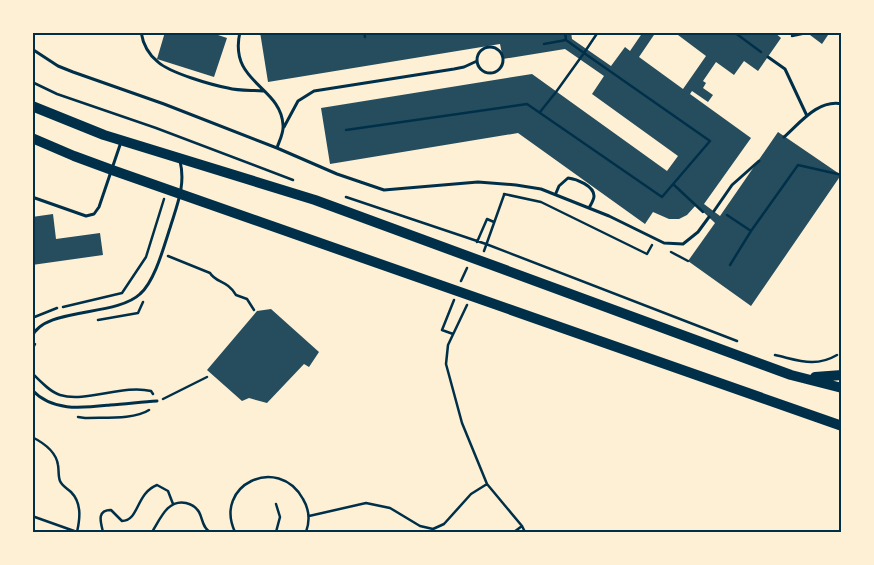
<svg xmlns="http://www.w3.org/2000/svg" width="874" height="565" viewBox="0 0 874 565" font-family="Poppins,sans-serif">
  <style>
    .building { fill: #264d5e }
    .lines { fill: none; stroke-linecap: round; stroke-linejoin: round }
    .path { stroke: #003049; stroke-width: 2.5 }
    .service { stroke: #003049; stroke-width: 3 }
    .primary { stroke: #003049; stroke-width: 10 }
    .neatline { fill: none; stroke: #003049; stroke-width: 2 }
  </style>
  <rect width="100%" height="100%" fill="#fdf0d5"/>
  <path class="building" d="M165,32h44l18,6 -13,39 -57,-18z
    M260,32h311l1,7 39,27 14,-19 5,4 13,-19h13l-17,25 44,32 23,-33 -32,-24h100l7,6 -23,33 -14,-10 -10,14 -18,-13 -13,19 3,2 -3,5 10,7 -5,7 -16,-11 -2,3 61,44 -47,66 16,12 58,-84 63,43 -90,131 -63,-45 27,-38 -19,-18 -9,10 -8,4h-10l-16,-7 -8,12 -127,-91 -188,31 -9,-56 211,-34 135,97 11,-15 -86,-62 12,-18 -39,-27 -62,10 -3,-15 -232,38z
    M806,32h24l-8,12z
    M53,214l3,25 44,-6 3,22 -71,10v-48z
    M271,309l48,43 -10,15 -5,-3 -37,39 -18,-5 -7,3 -35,-31 50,-59z"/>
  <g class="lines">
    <path class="path" d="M364,32l1,5
      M565,32l1,8
      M734,32l27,20
      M792,36l19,-4
      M544,44l22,-4 18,13 14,-21
      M32,82l25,12 99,34 137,52
      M540,112l16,-20
      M346,130l181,-26 135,93 48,-56 -126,-88 -28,39
      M673,184l30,28
      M504,194l37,8 106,52 5,-9
      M346,197l140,47 251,97
      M727,215l24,16 -21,34
      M751,231l47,-66 44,10
      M477,242l10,-23 7,3
      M484,251l20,-56
      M671,252l17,9
      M168,256l42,17c6,10 17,7 26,22l11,4 7,11
      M461,281l6,-13
      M467,305l-19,40 -2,19 16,59 25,61 35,42 3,6
      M63,307l59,-14 24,-36 18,-58
      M32,318l25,-10
      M98,320l40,-7 5,-11
      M453,334l-11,-4 12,-30
      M32,350l3,-6
      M775,355c23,5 40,13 62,0
      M32,373c8,8 18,19 28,22 26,8 63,-11 91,-4l2,3
      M163,399l44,-22
      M78,417l7,1c18,-1 49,2 64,-8
      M32,437c12,6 24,14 26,28 1,5 0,11 2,16 2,5 7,7 11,11 11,11 9,27 6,40
      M276,504l4,13 -4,15
      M32,516l45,16
      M309,516l57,-13 24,5 30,18 13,3 11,-5 27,-30 16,-10
      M103,532c-2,-9 -7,-22 8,-22l11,11c17,0 14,-28 35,-36l11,6 5,13
      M152,532c8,-12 15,-33 34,-29 4,1 10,4 13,9 4,7 3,15 11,20
      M235,532c-22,-47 43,-78 68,-33 6,10 7,22 3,33
      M514,532l8,-6"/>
    <path class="service" d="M141,32c2,12 8,23 17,30 12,11 54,23 70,26 11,3 23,2 35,3
      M240,32c-12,51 41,54 43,93 1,8 -4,16 -6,23
      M477 60a13 13 0 1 1 26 0a13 13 0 1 1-26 0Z
      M32,49l26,17 15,6 91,32 113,44 60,26 47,16 94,-8 38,3 25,4 68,27 55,27 19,1 15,-12 11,-15
      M768,57l17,12 22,47
      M284,127l14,-26 16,-10 140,-22 10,-2 13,-6
      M784,137c16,-14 34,-38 58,-33
      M556,193l3,-7 9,-8c9,1 26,8 26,18 0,4 -3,8 -5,12
      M32,197l54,19 8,-2 5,-7 22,-65
      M714,211l18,-26 27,-24
      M32,337c11,-30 84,-20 108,-43 15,-13 24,-48 30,-66 7,-23 16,-43 10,-67
      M32,390c21,22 50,18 78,15 16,-1 31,-3 47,-4"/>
    <path class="primary" d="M32,106l72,29 211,65 476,175 51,13
      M32,138l42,18 38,14 730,256
      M815,377l27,-2"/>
  </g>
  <rect width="874" height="565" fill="none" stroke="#fdf0d5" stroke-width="68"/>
  <rect x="34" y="34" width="806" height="497" class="neatline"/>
</svg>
